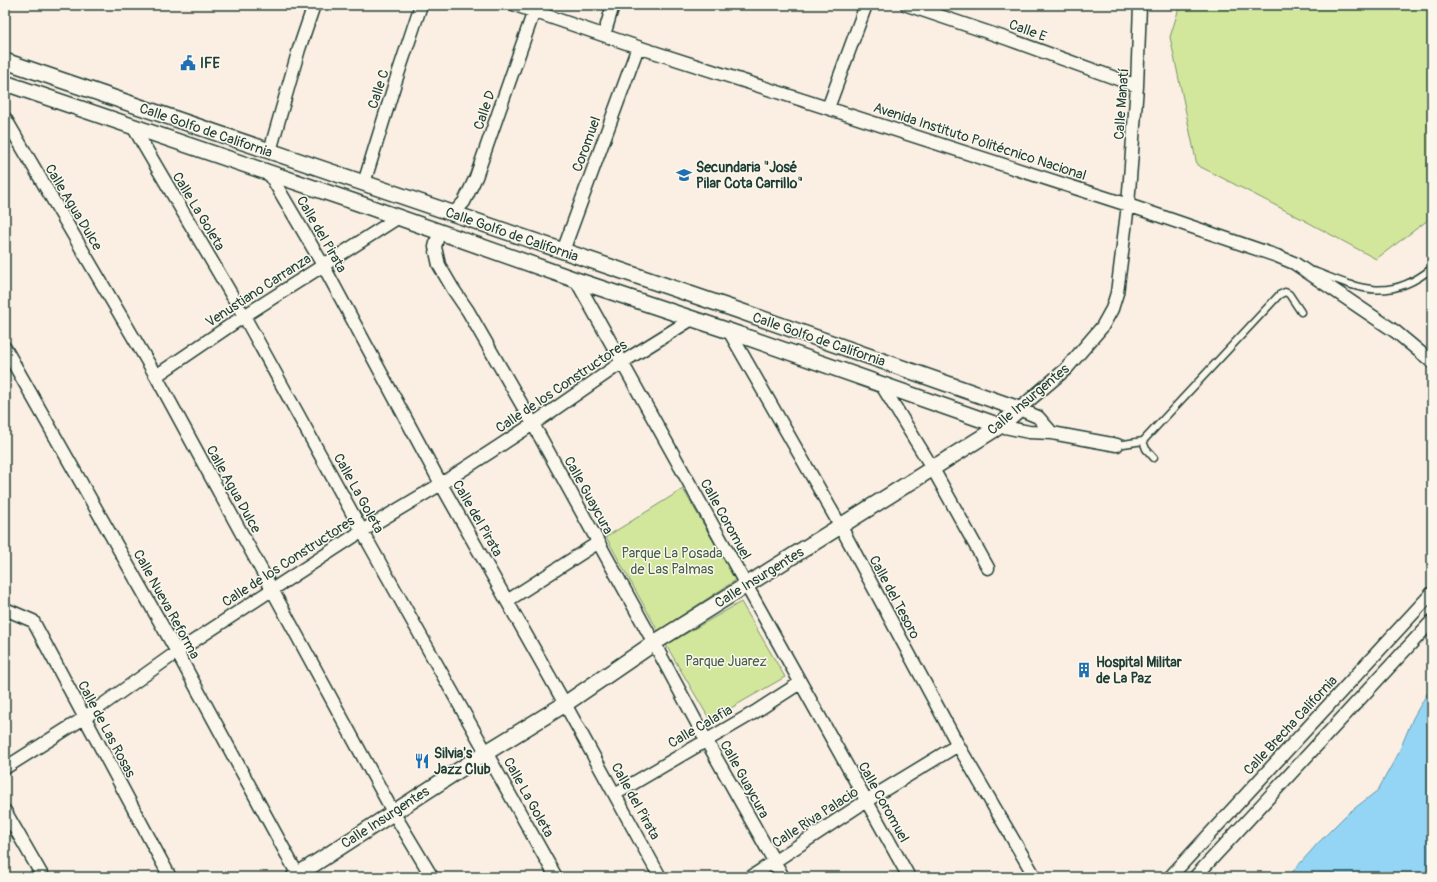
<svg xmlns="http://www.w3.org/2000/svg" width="1437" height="882" viewBox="0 0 1437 882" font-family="Pangolin,sans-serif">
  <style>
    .green { fill: #d2e79c; stroke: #789268 }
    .water { fill: #94d4f5; stroke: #6598a8 }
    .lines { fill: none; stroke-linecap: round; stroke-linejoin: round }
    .service-casing { stroke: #1f3d34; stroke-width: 9 }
    .minor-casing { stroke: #1f3d34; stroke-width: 15 }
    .tertiary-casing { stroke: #1f3d34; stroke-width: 18 }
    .service { stroke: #fbf7ec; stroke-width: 6 }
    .minor { stroke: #fbf7ec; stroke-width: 12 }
    .tertiary { stroke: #fbf7ec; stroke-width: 15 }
    .labels { text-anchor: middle; stroke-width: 3; stroke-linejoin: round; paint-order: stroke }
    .street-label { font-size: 14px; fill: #1f3d34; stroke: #fbf7ec }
    .poi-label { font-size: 14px; font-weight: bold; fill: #1f3d34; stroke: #fbf7ec; text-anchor: start }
    .park-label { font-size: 14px; fill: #435f49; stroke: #fbf7ec }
  </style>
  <rect width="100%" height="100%" fill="#fbeee3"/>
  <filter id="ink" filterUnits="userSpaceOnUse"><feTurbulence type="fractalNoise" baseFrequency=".025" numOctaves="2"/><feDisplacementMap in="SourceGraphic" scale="8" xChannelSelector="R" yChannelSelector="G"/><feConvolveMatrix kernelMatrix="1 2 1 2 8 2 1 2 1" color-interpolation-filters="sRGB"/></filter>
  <g filter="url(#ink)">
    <path class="green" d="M1180,5h252v212l-56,42 -74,-40 -105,-54 -27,-128z
      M683,489l53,91 -78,51 -52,-94z
      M741,602l44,75 -75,43 -44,-75z"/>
    <path class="water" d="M1432,685v192h-144l30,-34 28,-28 32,-25 20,-36 15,-36z"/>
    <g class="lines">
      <g class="service-casing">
        <path id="service" d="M1314,271c45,18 76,32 118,-3
          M1143,441l3,8 8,9
          M1117,445l26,-4 136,-146 6,-3 4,2 12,18"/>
      </g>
      <g class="minor-casing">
        <path id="minor" d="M515,5l123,42 490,158 149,51 17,7 102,69 36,30
          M907,5l101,34 129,47
          M604,35l9,-30
          M828,108l38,-103
          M5,118l151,258 237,436 39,65
          M132,125l112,191 118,215 194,346
          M270,151l29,-102 15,-44
          M269,173l54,92 118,219 124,220 95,173
          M364,183l31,-100 26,-78
          M453,214l11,-12 12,-25 58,-166
          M439,232l-4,15 4,18 14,24 15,22 65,113 121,219 52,97 77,137
          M563,251l75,-204
          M576,280l333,597
          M729,331l112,196 117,218 77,132
          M5,348l172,304 122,225
          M156,376l88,-60 155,-99
          M881,384l52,85 55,99
          M1000,426l29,6 23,1 65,12
          M1052,433l-14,-16 -19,-8 47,-40 36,-42 10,-18 5,-16 11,-88 9,-119 3,-81
          M507,601l92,-59
          M5,609l28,12 137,256
          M5,768l79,-50 93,-66 96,-63 89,-58 79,-47 92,-60 88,-61 71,-44
          M615,794l140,-82 45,-29
          M5,811l38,66
          M751,877l115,-76 92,-56
          M1170,877l262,-284
          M1195,877l237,-256"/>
      </g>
      <g class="tertiary-casing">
        <path id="tertiary" d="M5,61l732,249 282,99 -19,17 -346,217 -89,61 -78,48 -193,125
          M5,83l350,119 221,78 153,51 271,95"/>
      </g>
      <use href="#service" class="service"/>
      <use href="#minor" class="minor"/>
      <use href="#tertiary" class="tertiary"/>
    </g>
  </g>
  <defs>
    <g id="civic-bare" transform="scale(1.2)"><path d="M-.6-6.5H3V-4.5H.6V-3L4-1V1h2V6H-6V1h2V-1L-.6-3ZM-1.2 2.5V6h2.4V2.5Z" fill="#1f6fb2" stroke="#fbf7ec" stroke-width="2.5" paint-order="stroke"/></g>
    <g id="school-bare" transform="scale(1.2)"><path d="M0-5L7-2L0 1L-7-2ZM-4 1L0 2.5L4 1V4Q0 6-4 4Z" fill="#1f6fb2" stroke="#fbf7ec" stroke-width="2.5" paint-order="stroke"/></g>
    <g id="building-bare" transform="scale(1.2)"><path d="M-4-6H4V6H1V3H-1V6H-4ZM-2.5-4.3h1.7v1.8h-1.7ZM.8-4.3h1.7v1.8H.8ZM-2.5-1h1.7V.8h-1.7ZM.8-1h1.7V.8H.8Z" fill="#1f6fb2" stroke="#fbf7ec" stroke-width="2.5" paint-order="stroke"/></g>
    <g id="restaurant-bare" transform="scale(1.2)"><path d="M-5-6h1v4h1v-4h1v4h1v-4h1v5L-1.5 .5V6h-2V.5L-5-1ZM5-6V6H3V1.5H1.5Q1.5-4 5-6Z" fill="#1f6fb2" stroke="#fbf7ec" stroke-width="2.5" paint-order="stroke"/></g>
  </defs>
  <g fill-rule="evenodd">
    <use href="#civic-bare" x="188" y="63"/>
    <use href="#school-bare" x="684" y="175"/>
    <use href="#building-bare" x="1084" y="670"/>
    <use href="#restaurant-bare" x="422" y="761"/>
  </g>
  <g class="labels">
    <g class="street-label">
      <text transform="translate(1028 30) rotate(20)" y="5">Calle E</text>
      <text transform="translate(378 89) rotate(-72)" y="5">Calle C</text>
      <text transform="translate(1121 104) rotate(-86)" y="5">Calle Manatí</text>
      <text transform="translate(484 110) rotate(-71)" y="5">Calle D</text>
      <text transform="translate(206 130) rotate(19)" y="5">Calle Golfo de California</text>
      <text transform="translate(980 141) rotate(18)" y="5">Avenida Instituto Politécnico Nacional</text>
      <text transform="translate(586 144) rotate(-70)" y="5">Coromuel</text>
      <text transform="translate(74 207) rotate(59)" y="5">Calle Agua Dulce</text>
      <text transform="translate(199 211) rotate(59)" y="5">Calle La Goleta</text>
      <text transform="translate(322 234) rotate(60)" y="5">Calle del Pirata</text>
      <text transform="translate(512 234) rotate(19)" y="5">Calle Golfo de California</text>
      <text transform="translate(258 290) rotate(-33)" y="5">Venustiano Carranza</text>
      <text transform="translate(819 339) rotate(19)" y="5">Calle Golfo de California</text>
      <text transform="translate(561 386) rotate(-34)" y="5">Calle de los Constructores</text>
      <text transform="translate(1028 399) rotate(-40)" y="5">Calle Insurgentes</text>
      <text transform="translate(234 489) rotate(61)" y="5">Calle Agua Dulce</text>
      <text transform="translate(359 493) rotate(61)" y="5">Calle La Goleta</text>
      <text transform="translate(589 495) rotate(61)" y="5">Calle Guaycura</text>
      <text transform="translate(478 518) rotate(60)" y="5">Calle del Pirata</text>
      <text transform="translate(726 519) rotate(61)" y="5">Calle Coromuel</text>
      <text transform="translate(288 561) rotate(-33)" y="5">Calle de los Constructores</text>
      <text transform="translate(759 577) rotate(-32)" y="5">Calle Insurgentes</text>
      <text transform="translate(895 597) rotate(62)" y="5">Calle del Tesoro</text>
      <text transform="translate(167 604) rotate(61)" y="5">Calle Nueva Reforma</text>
      <text transform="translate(1290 725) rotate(-47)" y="5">Calle Brecha California</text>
      <text transform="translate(700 726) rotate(-30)" y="5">Calle Calafia</text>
      <text transform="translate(107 729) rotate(62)" y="5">Calle de Las Rosas</text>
      <text transform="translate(745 779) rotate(61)" y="5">Calle Guaycura</text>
      <text transform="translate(529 797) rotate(61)" y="5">Calle La Goleta</text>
      <text transform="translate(636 801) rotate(61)" y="5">Calle del Pirata</text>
      <text transform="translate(884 802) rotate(61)" y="5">Calle Coromuel</text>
      <text transform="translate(385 817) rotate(-33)" y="5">Calle Insurgentes</text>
      <text transform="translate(815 817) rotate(-33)" y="5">Calle Riva Palacio</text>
    </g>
    <g class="poi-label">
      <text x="200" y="68">IFE</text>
      <text x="696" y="172">Secundaria "José<tspan x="696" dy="16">Pilar Cota Carrillo"</tspan></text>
      <text x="1096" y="667">Hospital Militar<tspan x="1096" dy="16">de La Paz</tspan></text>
      <text x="434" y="758">Silvia's<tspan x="434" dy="16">Jazz Club</tspan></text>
    </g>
    <g class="park-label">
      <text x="672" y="558">Parque La Posada<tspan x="672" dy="16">de Las Palmas</tspan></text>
      <text x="726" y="666">Parque Juarez</text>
    </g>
  </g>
  <rect width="1437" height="882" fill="none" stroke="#fbf7ec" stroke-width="20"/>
  <rect x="10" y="10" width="1417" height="862" fill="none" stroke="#1f3d34" stroke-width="1.5" filter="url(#ink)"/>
</svg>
